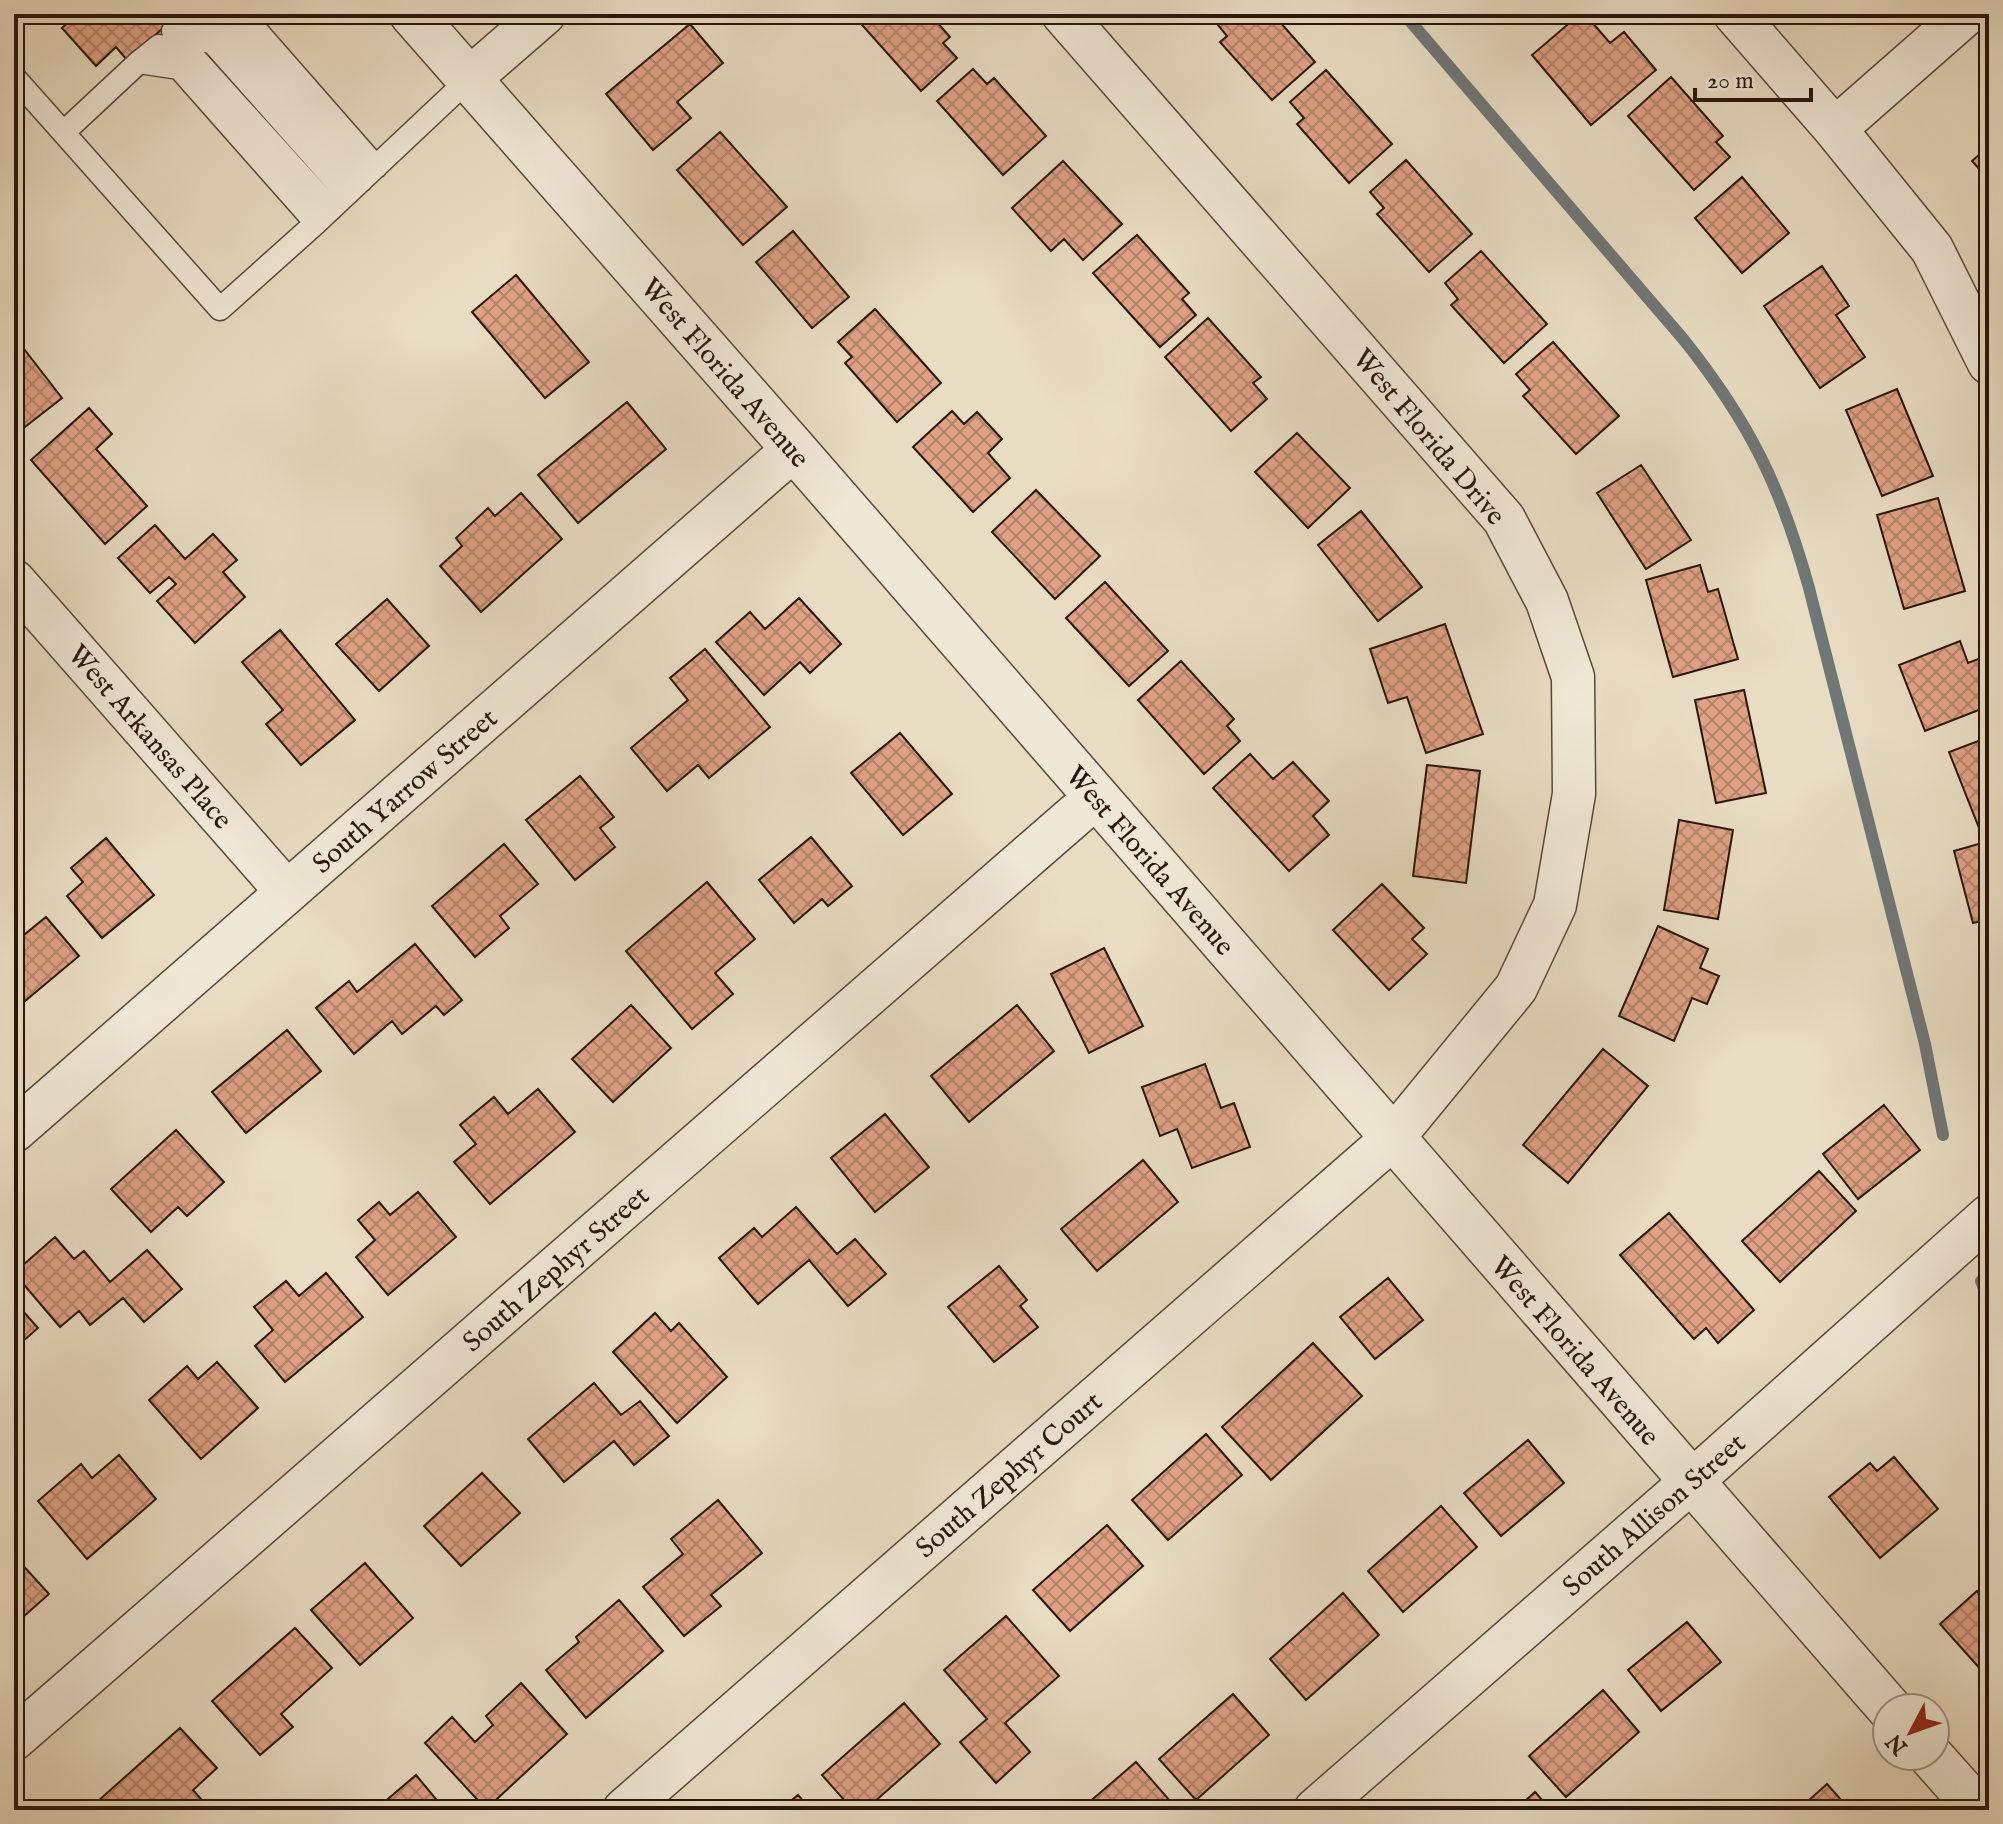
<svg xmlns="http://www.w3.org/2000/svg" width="2003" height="1824" viewBox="0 0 2003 1824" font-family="'IM FELL English',serif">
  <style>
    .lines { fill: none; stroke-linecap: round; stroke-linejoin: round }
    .stream { stroke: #6f7777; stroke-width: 12 }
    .building { fill: url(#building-cross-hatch); stroke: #29160a; stroke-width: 2 }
    .service-casing { stroke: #594838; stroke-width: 25 }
    .minor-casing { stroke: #594838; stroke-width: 45 }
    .tertiary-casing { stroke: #594838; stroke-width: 47 }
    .path { stroke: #29160a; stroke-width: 5; stroke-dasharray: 2 4; stroke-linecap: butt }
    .service { stroke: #f0e8d7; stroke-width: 22 }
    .minor { stroke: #f0e8d7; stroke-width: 42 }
    .tertiary { stroke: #f0e8d7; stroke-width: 44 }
    .labels { text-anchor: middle; stroke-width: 6; stroke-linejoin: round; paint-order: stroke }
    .street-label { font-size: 28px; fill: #29160a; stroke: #f0e8d7 }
  </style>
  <defs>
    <pattern id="building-cross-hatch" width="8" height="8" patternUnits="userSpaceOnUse" patternTransform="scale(2)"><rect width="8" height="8" fill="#dfa284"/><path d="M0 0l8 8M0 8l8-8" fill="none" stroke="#b5836a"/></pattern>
  </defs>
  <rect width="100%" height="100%" fill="#e8dcc2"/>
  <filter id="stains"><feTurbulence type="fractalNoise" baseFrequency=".0025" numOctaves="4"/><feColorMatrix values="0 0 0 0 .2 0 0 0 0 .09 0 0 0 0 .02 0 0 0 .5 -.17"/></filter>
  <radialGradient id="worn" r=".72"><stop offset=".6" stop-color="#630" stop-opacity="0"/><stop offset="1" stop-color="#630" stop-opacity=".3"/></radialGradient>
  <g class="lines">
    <path class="stream" d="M1404,14l280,326c66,83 97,147 125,248l116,456 18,91
      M1981,1281l8,20"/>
  </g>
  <path class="building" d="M69,14h110l-52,46 -11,-13 -20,19 -34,-38 11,-10z
    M858,14h72l20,23 -7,6 14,15 -36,33 -66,-74z
    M1220,14h53l42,48 -43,38 -52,-58 7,-6 -13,-16z
    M1580,14h5l25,29 14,-11 32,38 -65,55 -59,-70z
    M690,24l33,39 -46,39 14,16 -38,32 -47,-56z
    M973,69l14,15 7,-6 52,58 -43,39 -66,-74z
    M1326,70l66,74 -43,39 -52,-59 7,-6 -14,-16z
    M1671,77l52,59 -7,6 14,15 -36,33 -66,-74z
    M720,132l67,75 -44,38 -66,-75z
    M1989,146v34l-17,-19z
    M1406,160l66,74 -43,38 -52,-58 7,-6 -14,-16z
    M1063,161l59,63 -39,36 -19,-21 -13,12 -39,-43z
    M1742,177l47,56 -47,40 -47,-55z
    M793,231l56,66 -37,31 -56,-66z
    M1137,235l52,58 -7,6 14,16 -36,32 -67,-74z
    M1481,251l66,73 -43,39 -53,-58 7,-6 -13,-16z
    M1822,266l27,40 -13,9 29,42 -45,31 -56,-82z
    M516,275l73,87 -44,36 -73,-86z
    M875,309l66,74 -44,39 -52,-59 7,-6 -14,-15z
    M1208,318l53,59 -8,6 14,16 -36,32 -66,-74z
    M14,336l48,62 -46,36 -2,-2z
    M1553,342l66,74 -43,38 -53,-58 7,-6 -14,-16z
    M1897,389l36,87 -51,20 -36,-86z
    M627,402l39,47 -88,74 -40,-48z
    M89,408l23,26 -16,15 51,57 -42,38 -74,-84z
    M952,411l12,13 13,-12 25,27 -14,14 22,25 -37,34 -60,-65z
    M1297,433l53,55 -42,40 -53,-56z
    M1641,465l50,75 -45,29 -49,-76z
    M1036,490l64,66 -45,43 -63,-67z
    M521,493l41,46 -81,73 -41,-46 22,-20 -6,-8 32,-30 7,8z
    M1938,498l27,93 -61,18 -27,-94z
    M1361,511l61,76 -44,34 -60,-76z
    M155,525l30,34 28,-25 24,26 -14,12 22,25 -50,46 -38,-42 19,-17 -7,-7 -19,16 -32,-35z
    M1700,565l8,27 10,-3 20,70 -65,18 -27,-97z
    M1105,582l63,69 -39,35 -63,-68z
    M799,598l42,46 -31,29 -10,-11 -36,33 -48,-53 34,-30 15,17z
    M387,599l42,47 -50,45 -43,-47z
    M1445,624l38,110 -57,19 -19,-56 -19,6 -18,-54z
    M280,630l75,90 -54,45 -35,-41 17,-14 -41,-48z
    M1960,641l8,22 13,-5 8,20v28l-64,25 -26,-66z
    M705,649l65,78 -61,51 -11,-13 -31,26 -36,-43 57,-48 -18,-22z
    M1181,661l53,58 -7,7 13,15 -36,33 -66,-74z
    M1744,690l22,103 -50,10 -21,-103z
    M900,733l52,61 -49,41 -52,-62z
    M1989,737v93l-8,3 -32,-81z
    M1250,754l23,25 20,-17 36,39 -16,15 16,19 -40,36 -76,-83z
    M1427,765l53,6 -14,112 -53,-7z
    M580,776l34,41 -14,11 15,19 -40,33 -49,-60z
    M1679,820l54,10 -15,89 -54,-9z
    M811,837l41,49 -24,20 -6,-7 -28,24 -35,-43z
    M106,838l48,57 -52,43 -35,-42 16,-14 -12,-14z
    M1989,841v89l-3,-10 -13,3 -19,-72z
    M504,844l34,40 -38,32 9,12 -34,29 -43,-51z
    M707,882l48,57 -40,34 18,21 -41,35 -66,-78z
    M1382,884l42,44 -12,11 15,15 -38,36 -56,-60z
    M46,917l33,39 -60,50 -5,-6v-57z
    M1658,926l50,23 -8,19 19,8 -12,28 -15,-6 -18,43 -55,-25z
    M415,944l47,56 -18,15 -8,-9 -34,28 -10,-13 -38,33 -38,-46 33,-27 8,11z
    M1104,948l39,78 -54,27 -38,-79z
    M631,1005l40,43 -58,54 -41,-43z
    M1017,1005l37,46 -85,71 -38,-46z
    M287,1030l34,41 -75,62 -34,-41z
    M1603,1049l45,37 -80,97 -45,-38z
    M1205,1064l16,44 13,-5 16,44 -58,21 -15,-39 -17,7 -18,-49z
    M538,1089l37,43 -85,72 -36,-42 22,-18 -16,-19 34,-28 14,17z
    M1884,1105l36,45 -62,49 -35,-45z
    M885,1114l44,53 -54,45 -44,-54z
    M176,1130l48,52 -37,34 -9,-9 -27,25 -40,-43z
    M1143,1160l35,42 -81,69 -36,-42z
    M1819,1171l37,40 -76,71 -38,-41z
    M418,1192l38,45 -68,58 -32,-38 19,-17 -17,-20 21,-18 11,13z
    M796,1207l41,47 18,-15 31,35 -38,32 -39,-46 -51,44 -39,-46 35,-30 8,9z
    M1669,1213l85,97 -36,33 -12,-15 -12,11 -74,-84z
    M55,1237l19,22 10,-8 26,31 37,-32 35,39 -38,33 -21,-24 -33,27 -11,-14 -19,16 -46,-54z
    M999,1266l28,34 -7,6 18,21 -44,35 -46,-55z
    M326,1273l37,44 -78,65 -30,-36 18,-16 -19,-23 32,-26 13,15z
    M1388,1278l35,42 -48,39 -35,-42z
    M14,1301l24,27 -24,21z
    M655,1313l16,18 8,-8 48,54 -50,46 -64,-71z
    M1313,1343l49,53 -91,84 -49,-53z
    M217,1362l41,46 -57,51 -52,-59 38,-34 11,13z
    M594,1383l27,32 19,-14 29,35 -35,29 -20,-24 -50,41 -36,-43z
    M1206,1434l36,41 -74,65 -36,-40z
    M1528,1440l36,43 -63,53 -37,-43z
    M119,1455l37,44 -69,60 -49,-58 43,-37 11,14z
    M1894,1457l44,52 -58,49 -51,-61 41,-34 7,8z
    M482,1473l38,40 -59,53 -37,-40z
    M718,1500l44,53 -51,42 10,11 -37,30 -41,-49 40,-33 -12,-15z
    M1441,1506l36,41 -74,65 -35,-41z
    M1107,1525l36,41 -73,65 -37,-41z
    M18,1560l31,34 -35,31v-62z
    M365,1563l48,55 -53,47 -49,-55z
    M1977,1591l12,13v63l-6,5 -43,-48z
    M1343,1593l36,42 -73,65 -36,-41z
    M619,1600l44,51 -77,67 -40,-48 33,-28 -3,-5z
    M1006,1616l53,60 -54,47 25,29 -34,31 -36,-41 27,-23 -43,-49z
    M1687,1622l34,40 -60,49 -33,-41z
    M295,1628l37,40 -51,46 12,13 -33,28 -48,-54z
    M521,1683l46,51 -81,75 -61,-66 27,-26 23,25 18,-17 -7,-9z
    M1603,1690l36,42 -73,65 -37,-41z
    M1233,1694l36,41 -73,65 -37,-41z
    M904,1703l36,41 -75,66h-12l-31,-35z
    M180,1728l37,40 -24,22 15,17 -3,3h-99l-8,-9z
    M1136,1762l42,48h-98z
    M416,1775l29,35h-70z
    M1827,1784l23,26h-52z
    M1535,1792l16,18h-36z
    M798,1795l13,15h-31z"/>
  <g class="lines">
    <g class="service-casing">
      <path id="service" d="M242,14l134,153
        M188,16l39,10 134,155
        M173,31l40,12 134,151
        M139,62l20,-16 30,6 142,157
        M14,77l206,232 96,-86 153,-144
        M64,132l75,-70 40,6 137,155"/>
    </g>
    <g class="minor-casing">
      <path id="minor" d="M1735,14l100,115 97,120 57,114
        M469,79l75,-65
        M1835,129l131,-115
        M14,581l273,311
        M14,1131l780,-682
        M14,1739l1082,-942
        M624,1810l769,-672 123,-150 39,-83 19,-111 -1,-117 -26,-76 -43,-82 -441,-505
        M1315,1810l376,-328 298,-266"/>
    </g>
    <g class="tertiary-casing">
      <path id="tertiary" d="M412,14l382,435 1095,1259
        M1931,1756l48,54"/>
    </g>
    <path class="path" d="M67,14l6,4
      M14,31l19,-17"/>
    <use href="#service" class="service"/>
    <use href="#minor" class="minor"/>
    <use href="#tertiary" class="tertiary"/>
  </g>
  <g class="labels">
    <g class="street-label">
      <text transform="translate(726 372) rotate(49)" y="10">West Florida Avenue</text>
      <text transform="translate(1430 436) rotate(50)" y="10">West Florida Drive</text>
      <text transform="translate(151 736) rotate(49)" y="10">West Arkansas Place</text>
      <text transform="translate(404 790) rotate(-41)" y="10">South Yarrow Street</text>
      <text transform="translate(1151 860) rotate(49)" y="10">West Florida Avenue</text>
      <text transform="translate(555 1268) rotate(-41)" y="10">South Zephyr Street</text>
      <text transform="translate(1576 1350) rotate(49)" y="10">West Florida Avenue</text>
      <text transform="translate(1008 1474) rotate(-41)" y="10">South Zephyr Court</text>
      <text transform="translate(1653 1514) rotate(-41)" y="10">South Allison Street</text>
    </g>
  </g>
  <rect width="2003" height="1824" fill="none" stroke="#e8dcc2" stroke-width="48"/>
  <rect x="16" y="16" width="1971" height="1792" fill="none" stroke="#29160a" stroke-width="4"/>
  <rect x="24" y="24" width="1955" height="1776" fill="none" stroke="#29160a" stroke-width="2"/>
  <g transform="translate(1911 1732) rotate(229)"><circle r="38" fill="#f0e8d7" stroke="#a09485" stroke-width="2"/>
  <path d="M0-6L14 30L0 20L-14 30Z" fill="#8f2418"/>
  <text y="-12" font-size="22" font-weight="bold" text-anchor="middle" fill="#29160a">N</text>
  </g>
  <path d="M1695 88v12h116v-12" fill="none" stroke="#29160a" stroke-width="4"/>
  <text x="1707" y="88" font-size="24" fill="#29160a" stroke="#f0e8d7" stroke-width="6" paint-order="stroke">20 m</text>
  <rect width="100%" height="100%" filter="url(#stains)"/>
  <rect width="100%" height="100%" fill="url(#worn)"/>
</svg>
